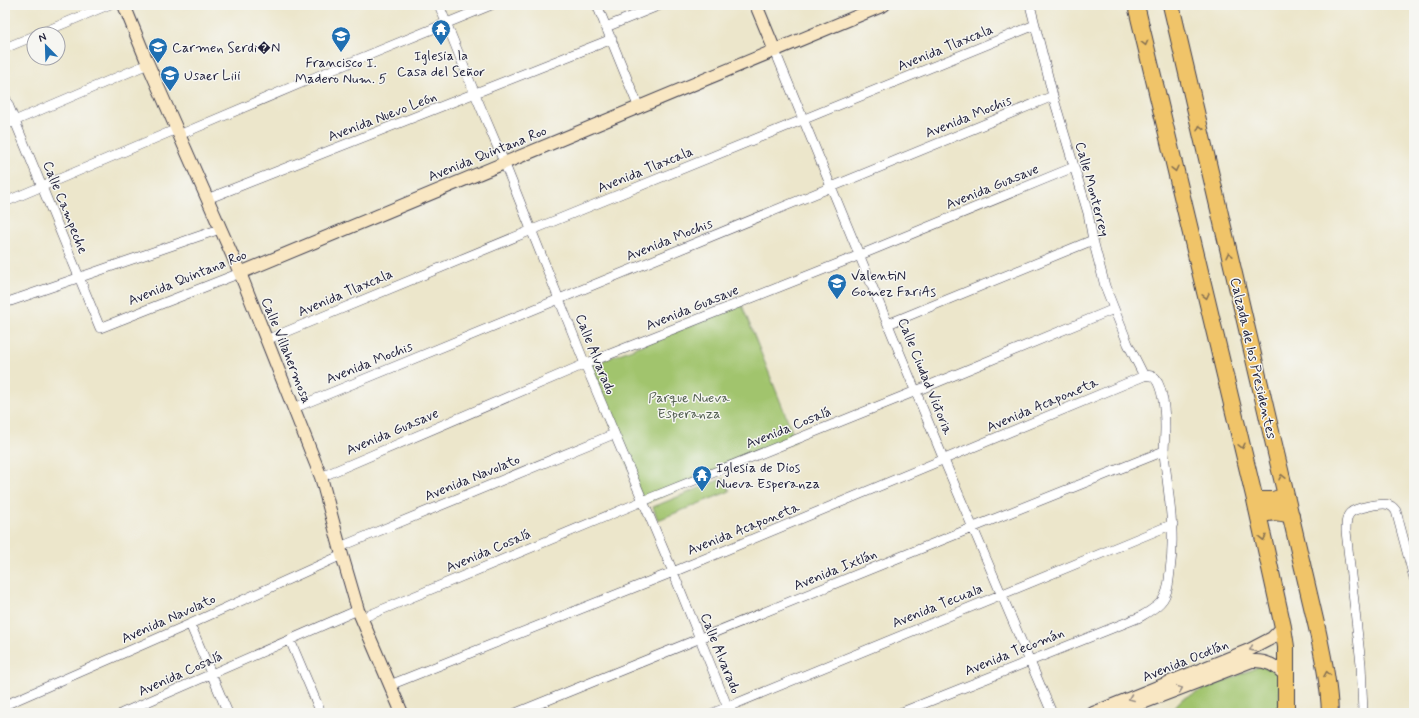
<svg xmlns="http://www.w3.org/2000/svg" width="1419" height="718" viewBox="0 0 1419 718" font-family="Mynerve,sans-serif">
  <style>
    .green { fill: #a1c46d; stroke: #627354 }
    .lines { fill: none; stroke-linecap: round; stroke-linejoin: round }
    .street-casing { stroke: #403f51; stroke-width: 10 }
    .secondary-casing { stroke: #403f51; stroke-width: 14 }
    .highway-casing { stroke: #403f51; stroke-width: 18 }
    .street { stroke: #fff; stroke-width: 9 }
    .secondary { stroke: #f9e7c3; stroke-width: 12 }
    .highway { stroke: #f0c469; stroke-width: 16 }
    .oneway { stroke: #897352 }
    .oneway2 { stroke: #988e86 }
    .labels { text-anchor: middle; stroke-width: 3; stroke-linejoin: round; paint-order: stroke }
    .poi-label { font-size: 14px; fill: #22223b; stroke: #f6f6f2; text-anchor: start }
    .street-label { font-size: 14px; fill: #22223b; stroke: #f6f6f2 }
    .park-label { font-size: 14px; fill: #4e5b4c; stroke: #f6f6f2 }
  </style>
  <rect width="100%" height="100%" fill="#f6f6f2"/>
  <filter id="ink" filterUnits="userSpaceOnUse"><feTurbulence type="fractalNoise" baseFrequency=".025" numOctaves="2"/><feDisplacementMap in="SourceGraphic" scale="8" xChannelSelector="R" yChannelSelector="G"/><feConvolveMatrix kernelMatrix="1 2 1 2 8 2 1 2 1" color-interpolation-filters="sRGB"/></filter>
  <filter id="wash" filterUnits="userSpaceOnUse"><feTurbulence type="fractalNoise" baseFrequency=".012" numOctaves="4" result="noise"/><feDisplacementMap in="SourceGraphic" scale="16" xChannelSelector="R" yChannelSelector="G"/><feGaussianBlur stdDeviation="0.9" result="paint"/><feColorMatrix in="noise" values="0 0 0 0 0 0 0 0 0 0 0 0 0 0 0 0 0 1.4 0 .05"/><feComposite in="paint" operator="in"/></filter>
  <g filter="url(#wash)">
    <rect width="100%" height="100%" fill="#ece6cb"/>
    <path class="green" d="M742,305l54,136 -152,63 -57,-137z
      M724,478l6,13 -72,29 -5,-13z
      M1260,666l14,4 6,8 -1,35h-110l13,-14z"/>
  </g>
  <g filter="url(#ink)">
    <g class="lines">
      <g class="street-casing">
        <path id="street" d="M439,5l36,89 29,68 81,202 88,208 57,141
          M597,5l42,103
          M1030,5l23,91 35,117 5,27 12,46 23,58 16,32
          M606,27l54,-22
          M39,34l69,-29
          M5,48l29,-12
          M775,51l169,409 108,253
          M5,97l95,231 140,-55
          M5,125l143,-61
          M179,135l141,-60 171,-70
          M207,199l405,-160
          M5,202l172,-73
          M5,303l215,-74
          M888,324l205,-84
          M266,340l266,-110 503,-205
          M294,408l759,-312
          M321,477l264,-113 275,-109 214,-88
          M340,547l274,-113
          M362,618l281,-117 273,-110 198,-82
          M190,624l38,89
          M290,640l31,73
          M390,685l283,-113 471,-196c7,-2 11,1 14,7 6,13 7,32 7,45 0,9 -1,17 -1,25 4,40 12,78 6,118 -1,7 -1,15 -4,22 -3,11 -16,18 -26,24l-240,96
          M5,705l185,-81 152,-69
          M122,713l236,-103
          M516,713l458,-186 190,-76
          M713,713l460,-189
          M1363,713l-2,-49 -15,-133c0,-6 0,-14 4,-18 5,-5 33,-11 39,-8 3,1 5,3 7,6l18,67
          M1412,713l2,-5"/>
      </g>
      <g class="secondary-casing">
        <path id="secondary" d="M124,5l24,59 92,209 81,204 21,78 16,55 44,103
          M756,5l19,46
          M240,273c214,-90 430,-178 644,-268
          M1093,713l156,-63 23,-12 11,-11
          M1117,713l135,-52c15,-1 24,5 35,16"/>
      </g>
      <g class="highway-casing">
        <path id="highway" d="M1136,5l119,495 28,127 3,20v66
          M1171,5l146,623c6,29 12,56 13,85
          M1255,500h18l13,-4
          M1259,517c10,-7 20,-5 32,-2"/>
      </g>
      <use href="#street" class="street"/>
      <use href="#secondary" class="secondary"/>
      <use href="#highway" class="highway"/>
    </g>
    <defs><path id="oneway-chevron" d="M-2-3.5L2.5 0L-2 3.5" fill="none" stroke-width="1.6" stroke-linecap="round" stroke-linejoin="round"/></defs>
    <g class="oneway">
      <use href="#oneway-chevron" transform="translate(1145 43) rotate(77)"/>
      <use href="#oneway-chevron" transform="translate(1200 128) rotate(-103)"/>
      <use href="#oneway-chevron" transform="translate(1175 169) rotate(77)"/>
      <use href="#oneway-chevron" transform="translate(1229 255) rotate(-103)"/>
      <use href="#oneway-chevron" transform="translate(1206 296) rotate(77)"/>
      <use href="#oneway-chevron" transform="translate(1242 446) rotate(77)"/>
      <use href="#oneway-chevron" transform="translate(1282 477) rotate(-103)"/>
      <use href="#oneway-chevron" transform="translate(1263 538) rotate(77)"/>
      <use href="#oneway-chevron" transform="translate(1327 674) rotate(-99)"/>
    </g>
    <g class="oneway2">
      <use href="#oneway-chevron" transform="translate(1252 649) rotate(156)"/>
      <use href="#oneway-chevron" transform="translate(1180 689) rotate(-21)"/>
      <use href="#oneway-chevron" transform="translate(1131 698) rotate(158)"/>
    </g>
  </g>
  <defs>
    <g id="temple-pin" transform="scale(1)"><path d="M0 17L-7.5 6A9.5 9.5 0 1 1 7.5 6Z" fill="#1f6fb2" stroke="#f6f6f2"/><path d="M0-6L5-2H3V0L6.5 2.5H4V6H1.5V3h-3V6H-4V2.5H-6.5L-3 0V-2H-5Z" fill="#fff"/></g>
    <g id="school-pin" transform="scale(1)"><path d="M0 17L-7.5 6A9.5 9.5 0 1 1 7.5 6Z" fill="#1f6fb2" stroke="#f6f6f2"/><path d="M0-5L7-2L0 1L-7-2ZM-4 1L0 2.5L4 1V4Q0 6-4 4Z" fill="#fff"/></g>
  </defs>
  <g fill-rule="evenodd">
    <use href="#temple-pin" x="441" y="29"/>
    <use href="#school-pin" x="341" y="36"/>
    <use href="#school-pin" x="158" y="47"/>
    <use href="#school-pin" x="170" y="75"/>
    <use href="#school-pin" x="837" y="283"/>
    <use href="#temple-pin" x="702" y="475"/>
  </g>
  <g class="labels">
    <g class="poi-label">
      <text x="172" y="52">Carmen Serdi�N</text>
      <text x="441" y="60" text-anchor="middle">Iglesia la<tspan x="441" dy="16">Casa del Señor</tspan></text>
      <text x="341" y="67" text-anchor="middle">Francisco I.<tspan x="341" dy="16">Madero Num. 5</tspan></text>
      <text x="184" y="80">Usaer Liii</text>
      <text x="851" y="280">ValentiN<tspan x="851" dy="16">Gomez FariAs</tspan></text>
      <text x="716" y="472">Iglesia de Dios<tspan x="716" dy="16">Nueva Esperanza</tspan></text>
    </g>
    <g class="street-label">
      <text transform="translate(945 47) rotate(-22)" y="5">Avenida Tlaxcala</text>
      <text transform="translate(382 116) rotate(-21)" y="5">Avenida Nuevo León</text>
      <text transform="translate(968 116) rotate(-22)" y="5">Avenida Mochis</text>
      <text transform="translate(487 153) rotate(-22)" y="5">Avenida Quintana Roo</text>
      <text transform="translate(645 169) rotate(-22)" y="5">Avenida Tlaxcala</text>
      <text transform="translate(992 186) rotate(-22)" y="5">Avenida Guasave</text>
      <text transform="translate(1093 189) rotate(75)" y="5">Calle Monterrey</text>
      <text transform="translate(66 207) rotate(68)" y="5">Calle Campeche</text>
      <text transform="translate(669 239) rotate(-22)" y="5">Avenida Mochis</text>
      <text transform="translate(187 277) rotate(-22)" y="5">Avenida Quintana Roo</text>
      <text transform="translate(345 292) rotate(-23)" y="5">Avenida Tlaxcala</text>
      <text transform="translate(692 307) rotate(-22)" y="5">Avenida Guasave</text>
      <text transform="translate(287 350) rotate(68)" y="5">Calle Villahermosa</text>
      <text transform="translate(596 354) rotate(68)" y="5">Calle Alvarado</text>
      <text transform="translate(1254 358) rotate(77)" y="5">Calzada de los Presidentes</text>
      <text transform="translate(369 362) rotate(-22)" y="5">Avenida Mochis</text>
      <text transform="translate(926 376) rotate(68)" y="5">Calle Ciudad Victoria</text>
      <text transform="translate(1042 404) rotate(-23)" y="5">Avenida Acaponeta</text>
      <text transform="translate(788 427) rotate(-22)" y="5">Avenida Cosalá</text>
      <text transform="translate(392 431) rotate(-23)" y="5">Avenida Guasave</text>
      <text transform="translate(472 477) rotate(-22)" y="5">Avenida Navolato</text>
      <text transform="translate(743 528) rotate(-22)" y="5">Avenida Acaponeta</text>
      <text transform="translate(488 550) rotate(-23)" y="5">Avenida Cosalá</text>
      <text transform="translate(835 569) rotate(-22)" y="5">Avenida Ixtlán</text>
      <text transform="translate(937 605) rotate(-22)" y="5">Avenida Tecuala</text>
      <text transform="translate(168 618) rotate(-24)" y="5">Avenida Navolato</text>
      <text transform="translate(1014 651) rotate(-22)" y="5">Avenida Tecomán</text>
      <text transform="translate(721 653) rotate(68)" y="5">Calle Alvarado</text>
      <text transform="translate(1185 660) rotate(-22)" y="5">Avenida Ocotlán</text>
      <text transform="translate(180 673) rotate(-24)" y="5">Avenida Cosalá</text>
    </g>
    <g class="park-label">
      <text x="689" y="402">Parque Nueva<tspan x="689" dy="16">Esperanza</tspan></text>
    </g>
  </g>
  <rect width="1419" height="718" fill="none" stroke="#f6f6f2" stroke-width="20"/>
  <g transform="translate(46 46) rotate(337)"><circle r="19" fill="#f6f6f2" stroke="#a1a1a9"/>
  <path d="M0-3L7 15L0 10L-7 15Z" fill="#1f6fb2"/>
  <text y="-6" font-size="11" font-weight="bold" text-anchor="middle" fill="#22223b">N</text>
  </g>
</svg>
